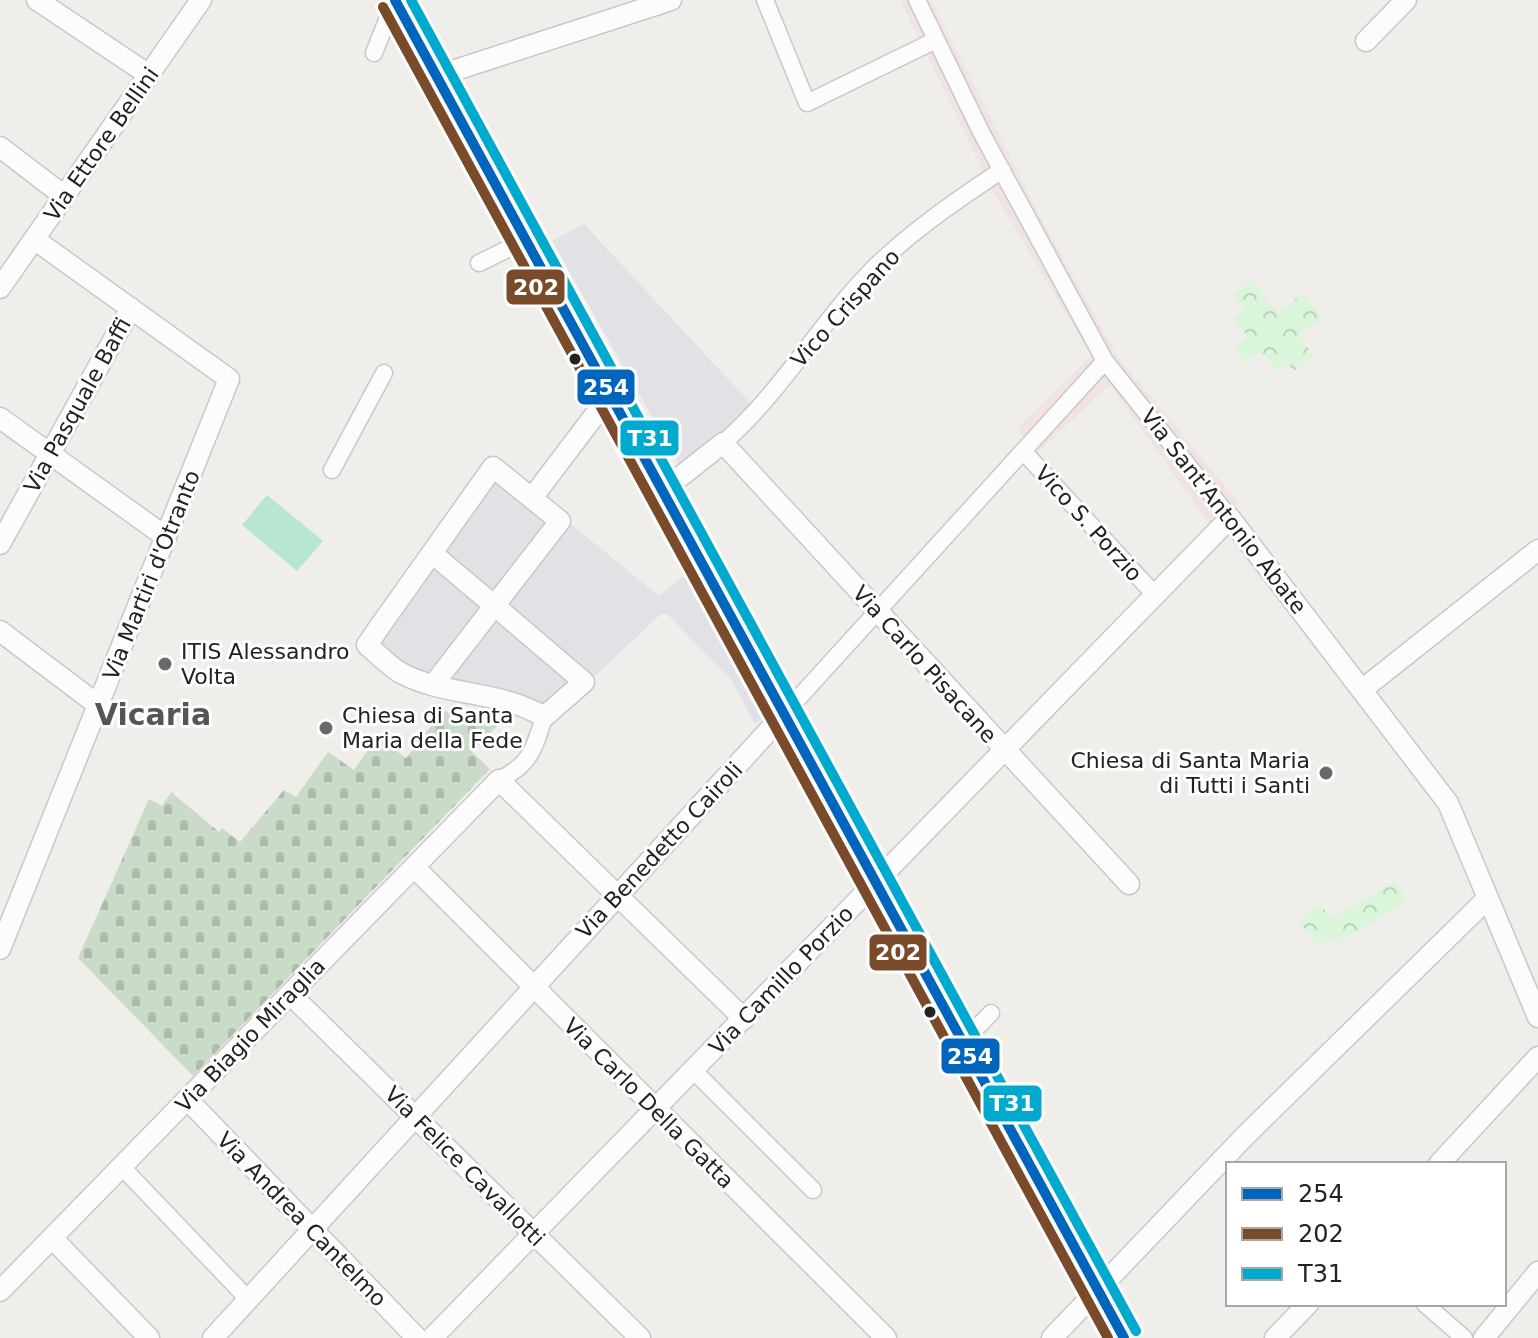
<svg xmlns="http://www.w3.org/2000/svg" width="1538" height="1338" viewBox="0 0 1538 1338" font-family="'DejaVu Sans',sans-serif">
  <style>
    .commercial { fill: #f1e3e1 }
    .cemetery { fill: url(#cemetery-stones) }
    .park { fill: url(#park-crowns) }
    .pitch { fill: #b7e6d2 }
    .plaza { fill: #e2e1e5 }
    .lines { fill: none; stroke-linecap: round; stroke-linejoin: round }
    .pedestrian-casing { stroke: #c9c8c7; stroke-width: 19 }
    .minor-casing { stroke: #c9c8c7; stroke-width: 23 }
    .secondary-casing { stroke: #999a82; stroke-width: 33 }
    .pedestrian { stroke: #fdfcfc; stroke-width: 16 }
    .minor { stroke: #fdfcfc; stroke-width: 20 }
    .secondary { stroke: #f4f4ed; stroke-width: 30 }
    .bus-1-casing { stroke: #fff; stroke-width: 16 }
    .bus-2-casing { stroke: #fff; stroke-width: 16 }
    .bus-3-casing { stroke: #fff; stroke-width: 16 }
    .bus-1 { stroke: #0065bd; stroke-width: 10 }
    .bus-2 { stroke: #7a4b2a; stroke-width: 10 }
    .bus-3 { stroke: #00a9ce; stroke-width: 10 }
    .bus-dot { fill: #222; stroke: #fff; stroke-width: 3 }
    .poi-dot { fill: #6a6968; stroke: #fff; stroke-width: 3 }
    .labels { text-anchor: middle; stroke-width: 6; stroke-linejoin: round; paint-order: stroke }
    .street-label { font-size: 22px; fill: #222; stroke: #fff }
    .poi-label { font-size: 22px; fill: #222; stroke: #fff; text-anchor: start }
    .district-label { font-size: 30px; font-weight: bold; fill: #555; stroke: #fff }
    .line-badge { stroke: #fff; stroke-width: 3 }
    .badge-label { font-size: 22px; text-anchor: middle; font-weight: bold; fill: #fff }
  </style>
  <defs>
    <pattern id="cemetery-stones" width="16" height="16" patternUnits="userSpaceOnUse" patternTransform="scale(2)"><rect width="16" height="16" fill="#cadbca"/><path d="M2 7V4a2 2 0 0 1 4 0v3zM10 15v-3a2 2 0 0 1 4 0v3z" fill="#adbcad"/></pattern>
    <pattern id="park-crowns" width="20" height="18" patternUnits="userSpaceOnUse" patternTransform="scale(2)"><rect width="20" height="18" fill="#daf5da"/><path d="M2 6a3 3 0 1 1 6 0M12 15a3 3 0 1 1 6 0" fill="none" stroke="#bbd2bb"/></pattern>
  </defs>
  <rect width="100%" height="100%" fill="#f0eeeb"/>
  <path class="commercial" d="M900,0h31l105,209 82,148 122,147 -28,24 -102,-143 -73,68 -20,-25 74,-72 -100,-168z"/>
  <path class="cemetery" d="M443,711l58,11 -29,30 18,17 -297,307 -115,-118 71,-159 13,7 9,-14 48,40 3,-4 18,14 44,-52 12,7 32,-45 26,18 23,-33 29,21z"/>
  <path class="park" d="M1252,280l25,33 25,-20 20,26 -23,16 15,21 -20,15 -6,-8 -11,9 -16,-21 -15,11 -11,-14 13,-11 -14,-18 11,-9 -12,-16z
    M1395,881l12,20 -70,43 -5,-7 -14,9 -20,-26 22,-16 11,15z"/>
  <path class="pitch" d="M267,495l56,46 -26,30 -55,-46z"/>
  <path class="plaza" d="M584,224l170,183 -75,57 -127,-223z
    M492,460l167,136 29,-23 79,142 -12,9 -25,-46 -63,-64h-6l-116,109 -24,-14 -89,-19 -72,-44z"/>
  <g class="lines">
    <g class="pedestrian-casing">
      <path id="pedestrian" d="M765,0l42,103 129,-63
        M917,0l64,132 124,229 125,157
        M374,53l21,-53
        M479,263l47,-23
        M723,443c59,-51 97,-121 152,-176 38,-37 82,-67 127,-97
        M1023,451l132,144
        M332,470l52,-97
        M784,714l321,-353
        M499,780c32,-16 35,-31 45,-63
        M963,1042l28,-29
        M694,1071l119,119
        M121,1166l127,133
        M1425,1304l39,34"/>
    </g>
    <g class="minor-casing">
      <path id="minor" d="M37,0l112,75
        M1366,41l40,-41
        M437,76l234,-76
        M0,147l64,49
        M0,288l201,-288
        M0,418l166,119
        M662,491l61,-48 406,441
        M532,498l78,-103
        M0,544l131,-236
        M432,553c21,18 42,36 63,53l89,76 -40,35c-43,-27 -98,-20 -143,-44 -12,-7 -23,-19 -34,-28l13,-19 113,-159 67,54 -127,164
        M0,631l98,74
        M1363,689l175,-139
        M414,867l472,471
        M0,949l229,-570 -195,-140
        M290,994l350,344
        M187,1099l230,239
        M1439,1164l99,-107
        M52,1238l97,100
        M0,1291l499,-511 245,239
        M213,1338l571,-624
        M432,1338l798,-820 218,285 90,214
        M1052,1338l193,-202 243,-238
        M1275,1338l33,-34
        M1484,1338l54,-66"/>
    </g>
    <g class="secondary-casing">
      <path id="secondary" d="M395,0l729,1338"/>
    </g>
    <use href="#pedestrian" class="pedestrian"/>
    <use href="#minor" class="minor"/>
    <use href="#secondary" class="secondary"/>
    <g class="bus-1-casing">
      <path id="bus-1" d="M395,0l729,1338"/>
    </g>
    <g class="bus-2-casing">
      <path id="bus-2" d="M383,7l725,1331"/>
    </g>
    <g class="bus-3-casing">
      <path id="bus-3" d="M411,0l725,1331"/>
    </g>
    <use href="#bus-1" class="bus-1"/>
    <use href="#bus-2" class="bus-2"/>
    <use href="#bus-3" class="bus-3"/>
  </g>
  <g class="bus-dot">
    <circle cx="575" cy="359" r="7"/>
    <circle cx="930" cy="1012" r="7"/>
  </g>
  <g class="poi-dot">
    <circle cx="165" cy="664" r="8"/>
    <circle cx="326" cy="728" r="8"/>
    <circle cx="1326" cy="773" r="8"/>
  </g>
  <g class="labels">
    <g class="street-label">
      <text transform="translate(101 144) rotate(-55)" y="8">Via Ettore Bellini</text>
      <text transform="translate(845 308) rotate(-48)" y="8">Vico Crispano</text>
      <text transform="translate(77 405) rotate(-61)" y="8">Via Pasquale Baffi</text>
      <text transform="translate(1224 511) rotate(52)" y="8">Via Sant'Antonio Abate</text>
      <text transform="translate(1089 523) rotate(48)" y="8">Vico S. Porzio</text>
      <text transform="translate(151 575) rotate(-68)" y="8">Via Martiri d'Otranto</text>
      <text transform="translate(925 664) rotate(48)" y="8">Via Carlo Pisacane</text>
      <text transform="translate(659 850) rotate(-47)" y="8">Via Benedetto Cairoli</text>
      <text transform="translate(781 980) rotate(-46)" y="8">Via Camillo Porzio</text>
      <text transform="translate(250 1035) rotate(-46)" y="8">Via Biagio Miraglia</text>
      <text transform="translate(649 1103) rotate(45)" y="8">Via Carlo Della Gatta</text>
      <text transform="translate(465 1166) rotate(45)" y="8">Via Felice Cavallotti</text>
      <text transform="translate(302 1219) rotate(46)" y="8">Via Andrea Cantelmo</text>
    </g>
    <g class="poi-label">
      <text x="181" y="659">ITIS Alessandro<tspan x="181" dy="25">Volta</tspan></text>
      <text x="342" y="723">Chiesa di Santa<tspan x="342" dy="25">Maria della Fede</tspan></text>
      <text x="1310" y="768" text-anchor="end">Chiesa di Santa Maria<tspan x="1310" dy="25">di Tutti i Santi</tspan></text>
    </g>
    <g class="district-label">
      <text x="153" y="725">Vicaria</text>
    </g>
  </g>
  <g class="line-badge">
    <rect x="505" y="268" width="61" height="38" rx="8" fill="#7a4b2a"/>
    <rect x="576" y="368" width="60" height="38" rx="8" fill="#0065bd"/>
    <rect x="619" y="419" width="61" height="38" rx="8" fill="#00a9ce"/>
    <rect x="868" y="933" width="60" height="39" rx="8" fill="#7a4b2a"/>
    <rect x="940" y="1037" width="61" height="38" rx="8" fill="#0065bd"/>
    <rect x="982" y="1084" width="61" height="39" rx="8" fill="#00a9ce"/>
  </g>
  <g class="badge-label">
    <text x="536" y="295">202</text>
    <text x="606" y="395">254</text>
    <text x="650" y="446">T31</text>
    <text x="898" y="960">202</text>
    <text x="970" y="1064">254</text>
    <text x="1012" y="1111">T31</text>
  </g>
  <rect x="1226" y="1162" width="280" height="144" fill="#ffffff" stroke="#a7a7a7" stroke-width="2"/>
  <rect x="1242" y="1188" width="40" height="12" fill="#0065bd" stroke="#a7a7a7" stroke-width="2"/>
  <text x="1298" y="1202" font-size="24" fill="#222222">254</text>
  <rect x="1242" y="1228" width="40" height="12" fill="#7a4b2a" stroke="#a7a7a7" stroke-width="2"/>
  <text x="1298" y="1242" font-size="24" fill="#222222">202</text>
  <rect x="1242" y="1268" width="40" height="12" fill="#00a9ce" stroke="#a7a7a7" stroke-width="2"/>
  <text x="1298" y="1282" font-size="24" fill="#222222">T31</text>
</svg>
